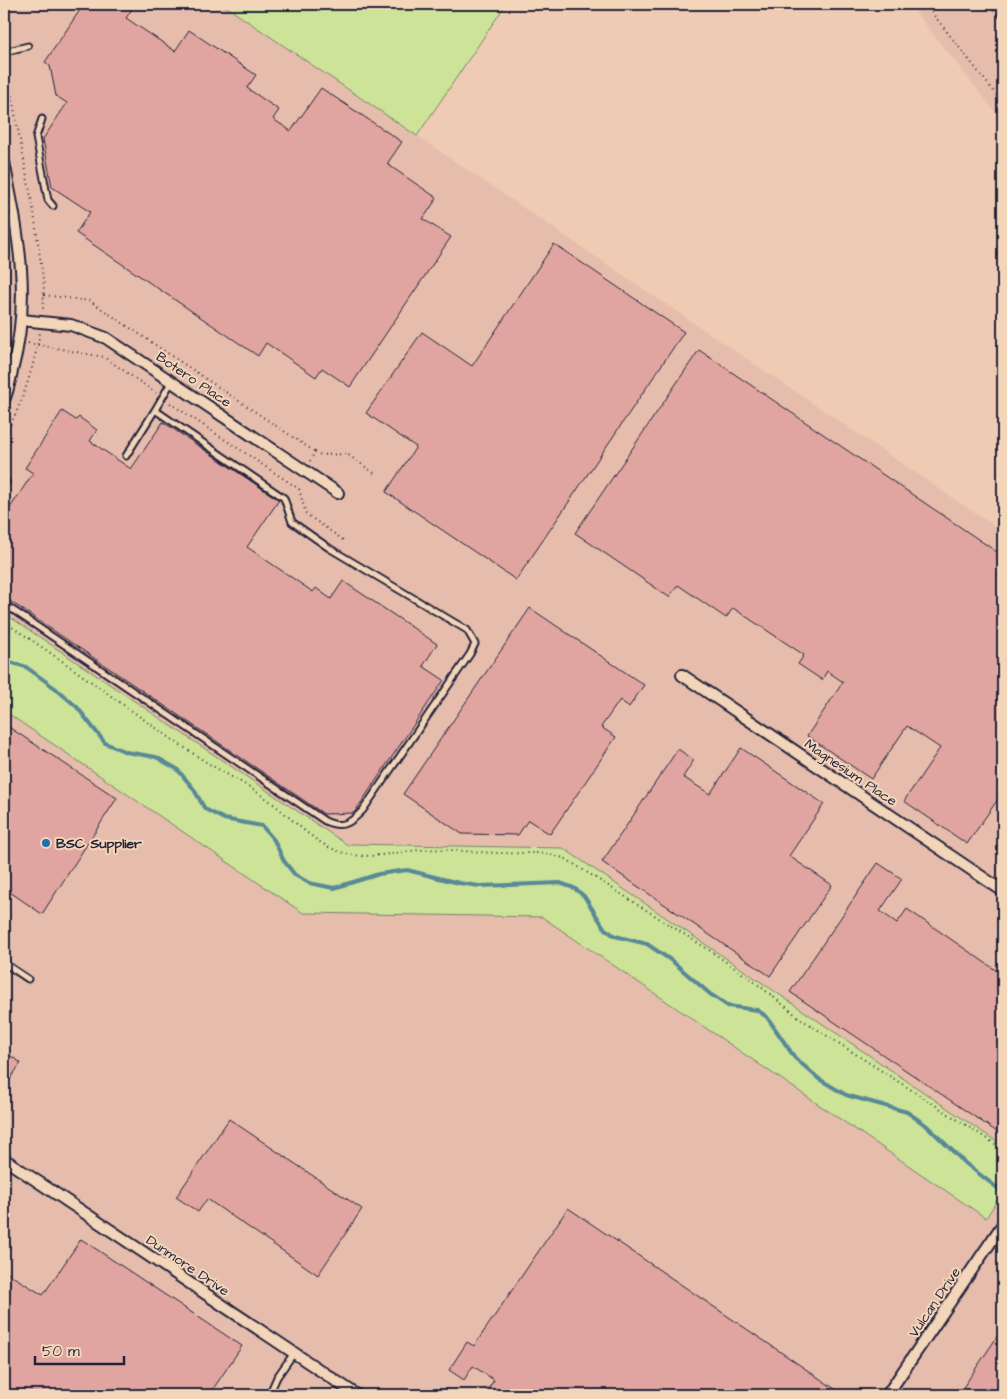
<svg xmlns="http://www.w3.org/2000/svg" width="1007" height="1399" viewBox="0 0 1007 1399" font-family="'Architects Daughter',sans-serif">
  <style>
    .built { fill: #e6bdac }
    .green { fill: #cce398; stroke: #77826a }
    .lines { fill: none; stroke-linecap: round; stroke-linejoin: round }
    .stream { stroke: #598997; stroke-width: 4 }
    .building { fill: #e0a5a0; stroke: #22223b }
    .service-casing { stroke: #22223b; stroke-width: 9 }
    .minor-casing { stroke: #22223b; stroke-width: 14 }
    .path { stroke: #22223b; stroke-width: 2; stroke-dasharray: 1 4; stroke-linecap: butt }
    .service { stroke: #f3d5b9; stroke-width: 5 }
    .minor { stroke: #f3d5b9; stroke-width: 10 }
    .rail { stroke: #22223b; stroke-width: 4; stroke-dasharray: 8 4; stroke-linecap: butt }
    .poi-dot { fill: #1f6fb2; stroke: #f3d5b9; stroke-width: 2 }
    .labels { text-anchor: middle; stroke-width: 4; stroke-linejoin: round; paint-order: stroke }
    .street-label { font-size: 14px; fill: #22223b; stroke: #f3d5b9 }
    .poi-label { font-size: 14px; font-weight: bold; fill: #22223b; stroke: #f3d5b9; text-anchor: start }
  </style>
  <rect width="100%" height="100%" fill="#efcbb4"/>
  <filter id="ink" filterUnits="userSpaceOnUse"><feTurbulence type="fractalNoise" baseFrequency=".02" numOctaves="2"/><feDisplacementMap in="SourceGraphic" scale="10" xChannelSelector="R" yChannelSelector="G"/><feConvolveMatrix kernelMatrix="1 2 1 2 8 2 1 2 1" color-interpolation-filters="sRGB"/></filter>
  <g filter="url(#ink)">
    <path class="built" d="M4,4h218l781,528v863h-999z
      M909,4h94v118z"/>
    <path class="green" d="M222,4h284l-89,132z
      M4,613l345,233 2,-2 212,4 440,298v45l-17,27 -444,-301 -239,-4 -299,-202z"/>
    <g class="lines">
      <path class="stream" d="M4,660l22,7 29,21 22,19 28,36 21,9 30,5 21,12 16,19 12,21 19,10 38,7 12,14 10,21 11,14 14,8 25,5 45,-14 28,-4 52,13 20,3 81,-3 14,5 10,8 21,33 10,7 32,8 25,17 38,33 18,12 29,4 10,7 28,41 24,21 27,16 61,17 20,14 38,37 35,27"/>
    </g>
    <path class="building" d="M84,4h39l9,5 -6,9 49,33 14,-21 67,45 -9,13 32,22 -6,9 18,12 30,-43 81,54 -15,22 50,34 -14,21 28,18 -101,150 -28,-19 -6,9 -50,-34 -8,13 -182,-123 14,-21 -38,-25 -9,-48 24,-36 -11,-7 -6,-30 -5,-4z
      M554,244l130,88 -168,248 -130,-88 30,-45 -50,-34 56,-81 50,34z
      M699,350l304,206v246l-5,-3 -31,45 -63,-43 36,-53 -33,-22 -36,53 -64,-43 36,-54 -16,-11 -5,9 -24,-16 6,-9 -71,-47 -7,10 -48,-33 -9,12 -94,-64z
      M62,411l14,9 3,-3 18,13 -7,11 41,28 32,-47 116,78 -32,47 66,45 3,-4 15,11 12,-18 94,63 -14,22 21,14 -90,133 -30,1 -320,-217v-80l29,-44 -8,-5z
      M530,608l114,77 -15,22 -9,-7 -19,27 15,10 -66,97 -22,-14 -10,15 -56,-1 -59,-40z
      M4,724l113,74 -75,116 -38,-26z
      M741,748l83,56 -35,52 43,29 -62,91 -168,-114 76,-113 16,11 -11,17 27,17z
      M878,863l24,16 -22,32 17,12 10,-14 96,66v161l-213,-144z
      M4,1051l17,12 -17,25z
      M229,1119l133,90 -44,66 -111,-76 -9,13 -22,-15z
      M568,1208l276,187h-360l10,-15 -21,-14 -9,14 -15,-10 18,-28 7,4z
      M81,1239l161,107 -33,49h-205v-124l39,24z
      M1003,1328v67h-45z"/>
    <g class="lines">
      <g class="service-casing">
        <path id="service" d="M4,52l24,-6
          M42,119l-6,18 12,63 5,6
          M126,456l29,-46
          M4,480l2,2
          M4,604l321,217c17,8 26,2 38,-11l107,-156 5,-10 -8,-14 -138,-82 -37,-26 -8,-24 -129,-88 17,-29
          M4,963l24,16
          M269,1395l8,-18 17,-24"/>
      </g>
      <g class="minor-casing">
        <path id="minor" d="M4,162c14,72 28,135 8,209 -2,9 -4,20 -8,29
          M21,320l50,5 35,13 232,155
          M682,675l321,216
          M4,1159l353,236
          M887,1395l116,-171"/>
      </g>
      <path class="path" d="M925,4l78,99
        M5,61l29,152 10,73 -1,24
        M44,295l46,6 225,151
        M28,343l76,14 52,36
        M170,403l129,86 7,25 37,26
        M4,438c18,-35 29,-67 36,-106
        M310,461l5,-9 6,3 26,-1 30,21
        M4,622c69,44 133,95 202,140 18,11 38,21 55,33 28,18 50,49 83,58 25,7 51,-1 76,-3 27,-2 55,3 83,3 26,1 37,-3 63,6l143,91 47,33 45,36 202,130"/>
      <use href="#service" class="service"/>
      <use href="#minor" class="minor"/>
      <path class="rail" d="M990,4l13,16"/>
    </g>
  </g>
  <circle class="poi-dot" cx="46" cy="843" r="5"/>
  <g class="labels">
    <g class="street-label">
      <text transform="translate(194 379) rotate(34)" y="5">Botero Place</text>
      <text transform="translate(851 772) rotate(34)" y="5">Magnesium Place</text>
      <text transform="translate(188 1265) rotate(34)" y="5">Dunmore Drive</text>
      <text transform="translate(934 1302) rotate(-56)" y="5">Vulcan Drive</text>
    </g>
    <g class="poi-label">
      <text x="56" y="848">BSC Supplier</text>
    </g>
  </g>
  <rect width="1007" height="1399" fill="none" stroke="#f3d5b9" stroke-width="20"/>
  <rect x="10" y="10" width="987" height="1379" fill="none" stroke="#22223b" stroke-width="2" filter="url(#ink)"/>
  <path d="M35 1356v8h89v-8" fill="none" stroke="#22223b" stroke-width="2.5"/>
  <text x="42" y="1356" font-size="15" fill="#22223b" stroke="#f3d5b9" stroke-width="4" paint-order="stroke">50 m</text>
</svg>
